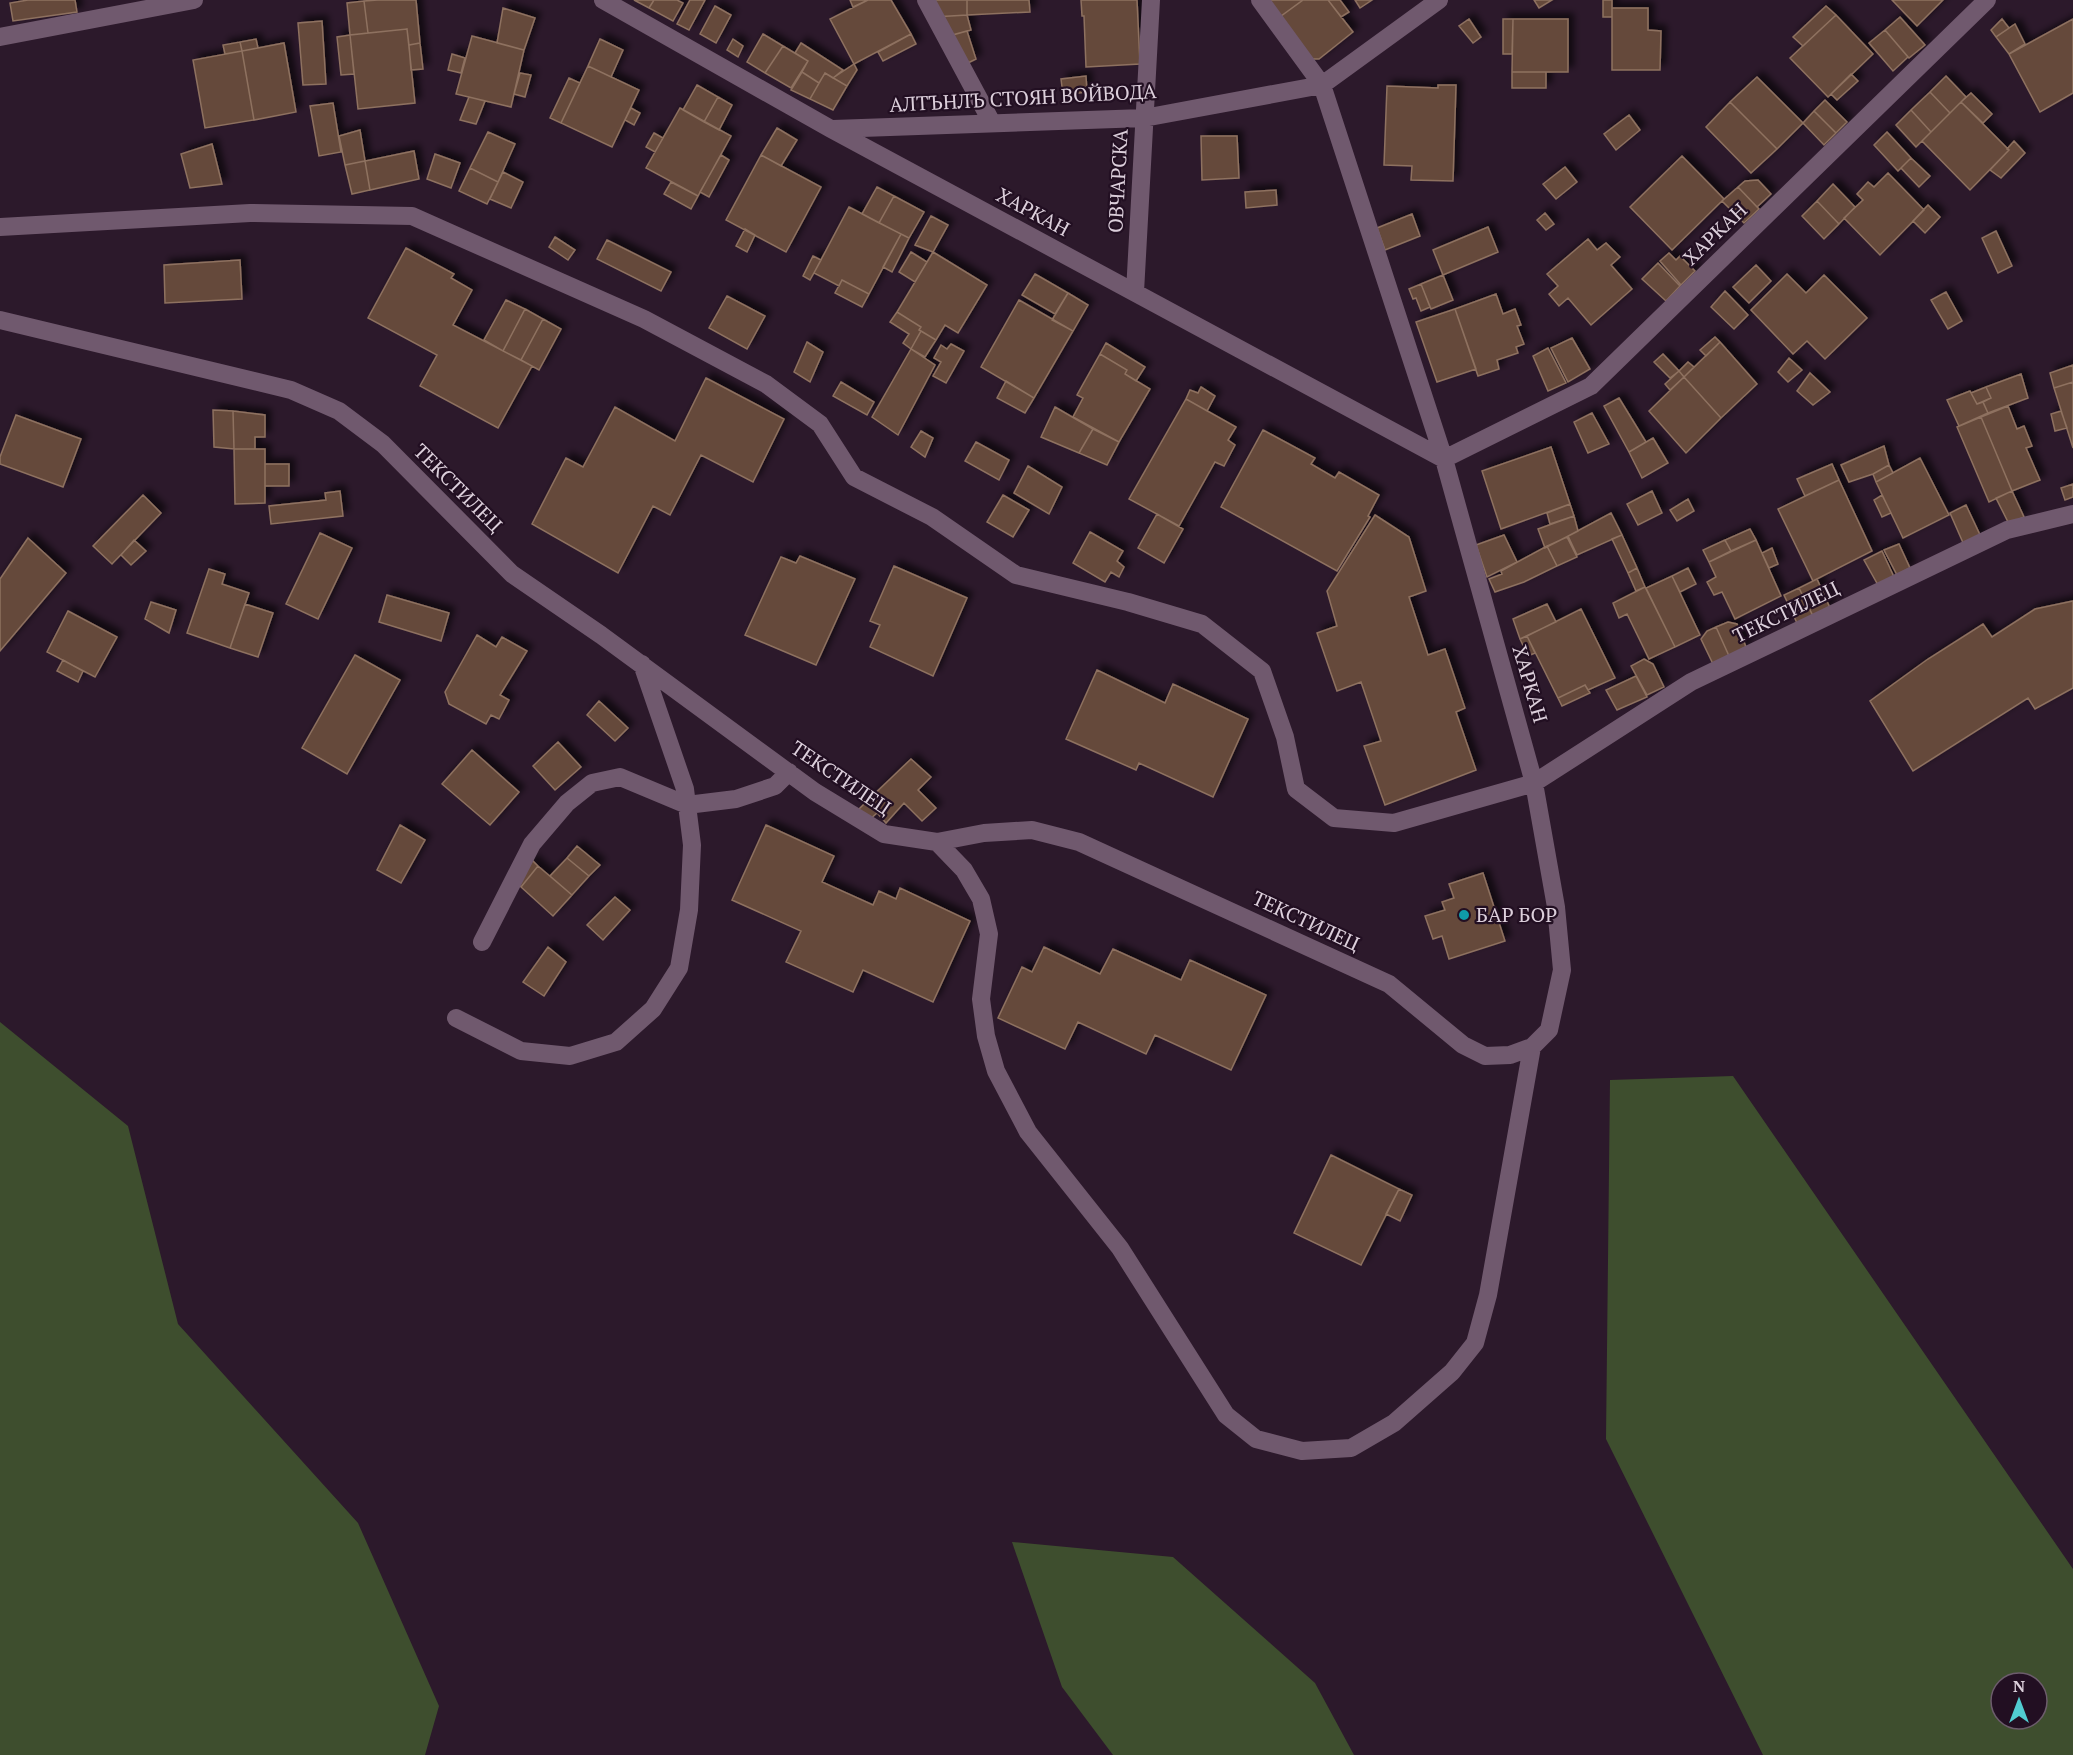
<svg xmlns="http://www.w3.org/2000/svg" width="2073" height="1755" viewBox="0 0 2073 1755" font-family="'PT Serif',serif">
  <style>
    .green { fill: #3e4e2e; fill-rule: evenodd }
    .building { fill: #654a3a; stroke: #8e7160; stroke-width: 1.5; filter: url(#shadow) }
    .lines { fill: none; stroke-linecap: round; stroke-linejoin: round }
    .minor { stroke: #70596e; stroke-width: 18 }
    .culture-dot { fill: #0f9aa8; stroke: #220f22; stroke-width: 2 }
    .labels { text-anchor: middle; stroke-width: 4.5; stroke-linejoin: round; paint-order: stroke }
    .street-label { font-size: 20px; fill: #dccfdb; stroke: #220f22 }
    .poi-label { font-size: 20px; fill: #dccfdb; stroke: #220f22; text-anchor: start }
  </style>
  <defs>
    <filter id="shadow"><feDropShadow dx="5.5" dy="-5.5" stdDeviation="3" flood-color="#0009"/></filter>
  </defs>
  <rect width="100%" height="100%" fill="#2c192b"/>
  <path class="green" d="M0,1022l128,104 50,198 180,199 81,183 -14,49h-425z
    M1733,1076l340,493v186h-310l-157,-316 4,-359zM2001,1683h36v36h-36z
    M1012,1542l161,15 142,126 39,72h-241l-51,-68z"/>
  <path class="building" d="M28,0h47l2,12 -64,9 -3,-18z
    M378,0h38l4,43 -11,2 -2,-16 -39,4 -4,-32z
    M634,0h20l-5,8z
    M654,0h23l6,3 -10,18 -24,-13z
    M690,0h15l-16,30 -12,-6z
    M850,0h18l-15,7z
    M868,0h23l20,34 -57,30 -24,-45z
    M926,0h41v15l-33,2z
    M967,0h62l1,12 -63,3z
    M1081,0h56l3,64 -54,3 -2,-51h-2z
    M1270,0h33l-30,22z
    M1303,0h25l25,32 -34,27h-24l-22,-37z
    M1328,0h12l9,12 -8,5z
    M1355,0h17l-12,8z
    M1534,0h18l-13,8z
    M1603,0h9v17h-9z
    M1892,0h51l-26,26z
    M364,1l4,32 -18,2 -3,-32z
    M715,6l16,9 -15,28 -16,-9z
    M1826,6l10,9 -33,31 -10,-9z
    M503,8l32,10 -11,32 -27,-7z
    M1612,8h36v22l13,1 -1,39h-48z
    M967,15l4,15 -26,7 -11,-20z
    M1836,15l37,39 -45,43 -38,-39z
    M1900,17l25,28 -16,13 -24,-28z
    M1469,19l12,18 -8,6 -14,-17z
    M1503,19h10l-1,35h-9z
    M1513,19h55v53h-56z
    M2002,19l7,9 -13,9 -5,-7z
    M2073,19v74l-33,19 -31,-58z
    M322,21l4,63 -23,1 -5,-62z
    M2015,24l10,20 -16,10 -13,-17z
    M407,29l8,74 -57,6 -8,-74z
    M1885,30l23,27 -15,14 -24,-28z
    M967,31l9,28 -14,7 -17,-29z
    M763,34l20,12 -18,27 -18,-11z
    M911,34l5,10 -33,17 -5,-9z
    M350,35l4,39 -13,1 -4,-38z
    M472,36l52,14 -13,57 -55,-13z
    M256,39l2,9 -16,3 -2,-9z
    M600,39l23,11 -12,27 -23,-11z
    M733,39l10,7 -5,11 -11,-7z
    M240,42l2,9 -17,3 -2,-9z
    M284,43l12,69 -42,8 -12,-69z
    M420,43l3,26 -12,1 -2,-25z
    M801,43l42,27 -10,8 -8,-5 -6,10 -17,-11 6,-11 -13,-8z
    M783,46l25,15 -17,27 -26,-15z
    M242,51l12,69 -49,8 -12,-68z
    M452,54l13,4 -4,15 -13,-3z
    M854,64l3,6 -10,16 -14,-8z
    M588,66l51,24 -27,57 -51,-24z
    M802,72l17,11 -9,16 -19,-9z
    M1512,72h34v16h-34z
    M520,73l11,2 -6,22 -11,-3z
    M825,73l22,13 -14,24 -23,-11z
    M1851,74l7,7 -21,19 -6,-6z
    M1086,76l1,16 -24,3 -2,-16z
    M1946,76l20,21 -16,16 -20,-21z
    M1757,77l46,46 -26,26 -47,-47z
    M569,78l11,5 -19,40 -11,-5z
    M697,85l21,12 -14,25 -21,-12z
    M1438,85h18l-3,96 -42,-1 1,-14 -28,-1 3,-79 51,2z
    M1930,92l20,21 -19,19 -20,-22z
    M1971,93l21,21 -9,9 -22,-21z
    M469,97l16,4 -9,23 -16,-4z
    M718,97l14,8 -13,25 -15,-8z
    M1825,100l22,22 -11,11 -22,-22z
    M1730,102l47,47 -26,24 -45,-46z
    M1961,102l48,48 -39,40 -48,-49z
    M333,103l8,49 -22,4 -9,-50z
    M631,108l9,5 -6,12 -9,-5z
    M680,108l51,28 -33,60 -52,-28z
    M1911,110l20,22 -15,15 -20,-22z
    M1814,111l22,22 -12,12 -21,-22z
    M1629,115l11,15 -24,20 -12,-16z
    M777,128l20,12 -16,26 -20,-11z
    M360,130l5,31 -20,4 -6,-29z
    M488,132l27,12 -17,38 -28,-14z
    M1887,132l24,26 -13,13 -24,-26z
    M654,133l9,5 -8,14 -9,-5z
    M1201,136h36l2,42 -37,2z
    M2014,141l11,12 -24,25 -11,-8 19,-20 -2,-1z
    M212,144l10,40 -32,4 -9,-34z
    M414,151l5,28 -49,11 -5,-29z
    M435,154l25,9 -9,25 -24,-9z
    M721,155l8,5 -20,37 -9,-5z
    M761,155l60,32 -35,65 -60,-32z
    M1682,156l42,43 -52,51 -42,-43z
    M1911,158l19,18 -11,11 -18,-19z
    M365,161l5,29 -18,4 -7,-29z
    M1565,167l12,15 -21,17 -13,-15z
    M470,168l28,14 -11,22 -28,-13z
    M503,172l20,10 -12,26 -21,-9z
    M1888,173l36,37 -44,45 -36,-37 19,-18 -6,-6 11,-12 6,5z
    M1758,180l13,14 -14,13 -19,-20 7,-6z
    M671,182l27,14 -7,13 -27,-15z
    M1833,184l22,23 -16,17 -22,-23z
    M877,187l17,9 -15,27 -17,-9z
    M1738,187l21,22 -15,14 -22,-22z
    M1276,190l1,15 -31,3 -1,-16z
    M894,196l30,16 -15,26 -30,-15z
    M1817,201l22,23 -15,15 -22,-23z
    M1928,205l12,12 -15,16 -12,-12z
    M849,207l52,27 -32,60 -27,-14 -3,6 -25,-13z
    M1545,213l9,11 -8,6 -9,-10z
    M1412,214l8,22 -35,14 -8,-22z
    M931,216l17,9 -15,27 -18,-7z
    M1488,227l10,25 -55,23 -10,-25z
    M745,229l10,6 -8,17 -11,-6z
    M1996,231l16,35 -14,7 -16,-35z
    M901,234l8,4 -17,34 -9,-5z
    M555,237l20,13 -7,10 -19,-13z
    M1588,239l9,11 9,-7 14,14 -9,8 21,24 -41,36 -23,-27 -9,8 -10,-12 9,-8 -11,-12z
    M607,240l64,32 -10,19 -64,-32z
    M406,248l48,26 -3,4 21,12 -19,35 79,41 -34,62 -78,-42 17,-31 -69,-37z
    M911,252l16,10 -12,20 -16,-10z
    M933,252l54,33 -29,48 -13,-8 -9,15 -17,-10 2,-3 -24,-15z
    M1669,253l7,7 4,-4 15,15 -14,14 -21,-24z
    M813,256l8,4 -11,20 -7,-4z
    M240,260l2,39 -77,4 -1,-38z
    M1658,263l22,23 -14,15 -24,-22z
    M1756,265l15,16 -22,22 -16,-16z
    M1035,274l33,19 -13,21 -33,-19z
    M1787,274l19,19 18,-18 43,43 -42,41 -18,-18 -14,13 -42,-44z
    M1443,275l10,25 -22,9 -10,-25z
    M842,280l27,14 -7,13 -27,-14z
    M1421,284l9,23 -9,4 -5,-13 -3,1 -4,-10z
    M1725,291l23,24 -14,14 -23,-22z
    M1946,292l16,29 -14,8 -17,-29z
    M1068,293l20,12 -15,26 -21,-11z
    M1496,294l7,20 12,-5 6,16 -4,1 7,18 -8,3 2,6 -21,7 2,9 -21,7 -23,-67z
    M727,296l38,20 -18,33 -38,-21z
    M506,300l19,9 -22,42 -19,-11z
    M1019,300l54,31 -39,67 -53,-31z
    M525,309l18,10 -22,41 -18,-9z
    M1455,309l21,60 -39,13 -21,-60z
    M897,312l24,15 -2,3 2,1 -10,18 -8,-6 6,-9 -19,-12z
    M543,319l18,10 -22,41 -18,-10z
    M921,331l15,9 -11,17 -14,-8z
    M1715,337l5,5 -14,14 -6,-6z
    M1572,338l18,31 -22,13 -17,-34z
    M807,342l16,10 -13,30 -16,-10z
    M1720,342l37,42 -36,34 -37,-41z
    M1106,343l39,24 -9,14 -11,-7 2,-4 -27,-16z
    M951,344l13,7 -18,32 -13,-7 8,-14 -7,-4 7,-13 6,4z
    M1548,348l18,35 -18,8 -15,-35z
    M911,349l24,16 -37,70 -26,-18z
    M1100,354l27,16 -2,4 25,15 -31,53 -46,-25 10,-19 -6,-3z
    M1663,354l16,17 -9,7 -16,-16z
    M1789,358l13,12 -14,12 -10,-10z
    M1688,362l6,5 -10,10 -5,-6z
    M2073,365v17l-19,6 -4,-15z
    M1679,371l5,6 -14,13 -5,-6z
    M1810,373l20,19 -17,13 -16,-14z
    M2021,374l7,24 -40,15 -5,-11 8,-4 -5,-11z
    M1684,377l37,41 -35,35 -37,-42z
    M706,378l78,41 -31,63 -52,-27 -31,60 -17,-9 -35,67 -86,-49 34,-66 17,9 32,-60 60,34z
    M1006,381l28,17 -9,15 -28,-15z
    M841,382l33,20 -7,13 -34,-19z
    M2073,382v66l-19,-60z
    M1201,387l14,9 -8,15 -21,-12 4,-9 8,3z
    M1986,387l5,11 -14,6 -6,-11z
    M1970,391l7,13 6,-2 5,11 -29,13 -12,-26z
    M1619,398l27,44 -17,10 -25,-46z
    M1186,399l50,28 -8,13 7,5 -11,21 -9,-4 -36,64 -50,-27z
    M2008,406l9,23 7,-3 8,20 -6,2 14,32 -28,11 -31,-74z
    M1055,407l38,22 -14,24 -38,-16z
    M213,410l20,1 1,38 -20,-2z
    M233,411l32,4v22h-10v12h-21z
    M2061,411l6,17 -12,3 -4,-17z
    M1592,413l17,31 -21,9 -14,-31z
    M16,415l65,24 -18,48 -63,-23v-7z
    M1981,417l31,74 -23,11 -32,-75z
    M1093,429l26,13 -12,23 -28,-12z
    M1263,430l52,28 -4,6 24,14 4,-6 40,23 -11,21 2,1 -33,54 -116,-64z
    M921,431l12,7 -8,19 -14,-10z
    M1653,438l15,25 -26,15 -13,-26z
    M976,442l33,18 -10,20 -34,-19z
    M1884,446l5,19 -16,9 -24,8 -8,-17z
    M1551,447l19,57 -69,25 -19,-58z
    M234,449h31v54l-30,1z
    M1920,458l29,57 -46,23 -27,-56z
    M265,464h24v22h-24z
    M1832,464l7,16 -34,16 -8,-17z
    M1889,465l4,8 -17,9 -3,-8z
    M1028,466l34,21 -13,27 -35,-21z
    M1839,480l33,71 -59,30 -35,-72z
    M2073,484v13l-8,3 -4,-12z
    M340,491l3,25 -72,8 -2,-18 57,-6 -1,-7z
    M1652,491l10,22 -24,12 -11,-21z
    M2012,491l12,26 -15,7 -13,-26z
    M143,495l18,18 -49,51 -19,-18z
    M1003,495l26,15 -16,27 -26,-15z
    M1882,495l9,18 -9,4 -8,-17z
    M1688,499l6,12 -17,10 -7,-11z
    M1570,504l4,12 -24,8 -3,-11z
    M1966,505l15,32 -17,8 -14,-32z
    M1611,513l11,22 -45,20 -9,-19z
    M1157,514l26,15 -19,34 -26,-15z
    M1375,515l34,22 17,54 -17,6 19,58 17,-6 20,59 -9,4 20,58 -91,35 -21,-59 17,-5 -20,-59 -24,9 -20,-58 20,-7 -10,-35z
    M1574,516l4,15 -33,17 -7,-19z
    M1750,529l6,11 -25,11 -6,-11z
    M1090,532l33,19 -6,10 7,6 -5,10 -8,-5 -6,10 -32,-19z
    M320,533l32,15 -34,71 -32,-15z
    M1504,535l13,27 -30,15 -11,-32z
    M1622,535l15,33 -9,5 -16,-34z
    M1567,537l10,20 -20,9 -10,-20z
    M28,538l38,35 -66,78v-72z
    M134,540l12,11 -15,14 -10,-10z
    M1725,540l6,11 -22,11 -6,-12z
    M1756,540l25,56 -46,23 -13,-27 -8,3 -7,-13 9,-5 -7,-15z
    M1899,544l11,24 -13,7 -13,-25z
    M1547,546l10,20 -33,16 -29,10 -6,-13 13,-5 -1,-3z
    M1772,548l6,16 -9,4 -7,-15z
    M1882,551l12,26 -16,8 -14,-25z
    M800,556l55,23 -39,86 -71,-30 36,-78 15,6z
    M894,566l73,32 -34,78 -63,-29 10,-22 -10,-4z
    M1637,568l8,19 -9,4 -8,-18z
    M1688,568l8,16 -16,8 -8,-16z
    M209,569l16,5 -3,10 27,9 -19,55 -43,-15z
    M1672,576l28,59 -25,12 -29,-59z
    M1817,579l13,29 -17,8 -14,-28z
    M1645,587l30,60 -26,12 -22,-45 -8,4 -6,-15z
    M1799,588l14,28 -16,7 -13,-28z
    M387,595l62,18 -8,28 -62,-19z
    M2073,601v87l-38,21 -7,-11 -115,73 -43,-70 58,-42 55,-35 9,13 43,-28z
    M151,602l25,8 -7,23 -24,-14z
    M245,604l28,9 -15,44 -28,-9z
    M1547,604l9,18 -36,17 -7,-20z
    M1581,609l34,69 -27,12 -3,-5 -27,13 -31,-62z
    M68,611l49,26 -22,40 -48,-25z
    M1728,622l9,2 9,23 -17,9 -13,-29z
    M1716,627l13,29 -16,8 -12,-25 6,-8z
    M477,635l19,12 6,-10 25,14 -27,44 9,5 -10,19 -8,-4 -5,9 -37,-20 -4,-12z
    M1527,636l8,17 -7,3 -8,-17z
    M355,655l45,25 -53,94 -45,-26z
    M1644,659l9,5 11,23 -17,8 -16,-29z
    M63,660l20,11 -5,11 -21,-11z
    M1097,670l68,33 8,-19 75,35 -35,78 -74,-34 -3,7 -70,-31z
    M1636,676l11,21 -30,13 -11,-20z
    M1585,685l5,8 -28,13 -4,-8z
    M599,701l29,27 -13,13 -28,-26z
    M558,742l23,25 -26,23 -22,-24z
    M472,750l47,42 -29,33 -48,-41z
    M911,759l20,18 -13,13 18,18 -14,13 -18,-18 -18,20 -19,-22z
    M867,801l10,12 -9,8 -10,-11z
    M400,825l25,15 -24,43 -24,-13z
    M766,825l68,31 -12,26 51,23 6,-14 17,8 4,-11 70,33 -37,81 -70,-32 -10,22 -67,-30 15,-31 -69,-31z
    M577,846l23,19 -11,11 -22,-18z
    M567,858l22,18 -17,19 -22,-19z
    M532,860l6,6 -17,21 -6,-6z
    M538,866l34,29 -19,21 -32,-29z
    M1483,873l22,68 -56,18 -7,-23 -9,3 -8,-23 20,-6 -3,-8 12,-4 -5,-14z
    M615,897l15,13 -27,30 -16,-15z
    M548,947l18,15 -22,34 -21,-14z
    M1044,947l56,27 13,-25 68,31 9,-20 76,35 -35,75 -76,-35 -9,19 -68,-32 -13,27 -67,-31 24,-51 10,5z
    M1331,1155l68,34 -38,76 -67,-32z
    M1399,1189l13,6 -12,26 -14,-7z"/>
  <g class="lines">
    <path class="minor" d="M603,0l228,129 613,330 147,-73 396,-386
      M926,0l66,123
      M0,37l194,-37
      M833,129l311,-11 178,-33 117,-85
      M0,227l250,-14 162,3 232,103 122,65 54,40 34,53 78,40 84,58 112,27 74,22 60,47 23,66 11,52 38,29 60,5 140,-40 157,-101 316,-152 66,-16
      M1135,292l16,-292
      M0,320l291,70 48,21 44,33 129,130 89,61 214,157 69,42 53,8 47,-9 48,-3 47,12 310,142 74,61 22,11 25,-1 22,-8 17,-17 13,-60 -6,-63 -22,-124 -90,-324 -122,-374 -62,-85
      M937,842l27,28 17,29 8,35 -8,65 5,37 10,35 32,61 92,116 106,167 30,24 46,12 49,-3 43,-25 58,-51 23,-29 13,-48 44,-248
      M482,942l50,-98 35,-41 25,-20 28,-6 67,28 49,-6 39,-13 14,-14
      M456,1018l65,33 49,5 46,-14 37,-33 26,-41 10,-58 3,-65 -7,-56 -43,-125"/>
  </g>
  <circle class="culture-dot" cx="1464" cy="915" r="6"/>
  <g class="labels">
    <g class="street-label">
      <text transform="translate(1023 98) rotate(-3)" y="7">АЛТЪНЛЪ СТОЯН ВОЙВОДА</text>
      <text transform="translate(1118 181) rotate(-87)" y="7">ОВЧАРСКА</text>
      <text transform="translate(1033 212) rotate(28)" y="7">ХАРКАН</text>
      <text transform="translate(1715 234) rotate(-44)" y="7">ХАРКАН</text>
      <text transform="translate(458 488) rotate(45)" y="7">ТЕКСТИЛЕЦ</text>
      <text transform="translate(1786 612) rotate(-26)" y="7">ТЕКСТИЛЕЦ</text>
      <text transform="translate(1530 684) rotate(74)" y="7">ХАРКАН</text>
      <text transform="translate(841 778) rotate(34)" y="7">ТЕКСТИЛЕЦ</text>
      <text transform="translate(1306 921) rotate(25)" y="7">ТЕКСТИЛЕЦ</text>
    </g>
    <g class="poi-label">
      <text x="1476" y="922">БАР БОР</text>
    </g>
  </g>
  <g transform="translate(2019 1701)"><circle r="28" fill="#220f22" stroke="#6c5c6c" stroke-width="1.5"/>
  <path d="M0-4.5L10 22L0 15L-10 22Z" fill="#51ccd1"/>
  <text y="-9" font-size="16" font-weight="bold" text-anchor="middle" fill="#dccfdb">N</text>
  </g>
</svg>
